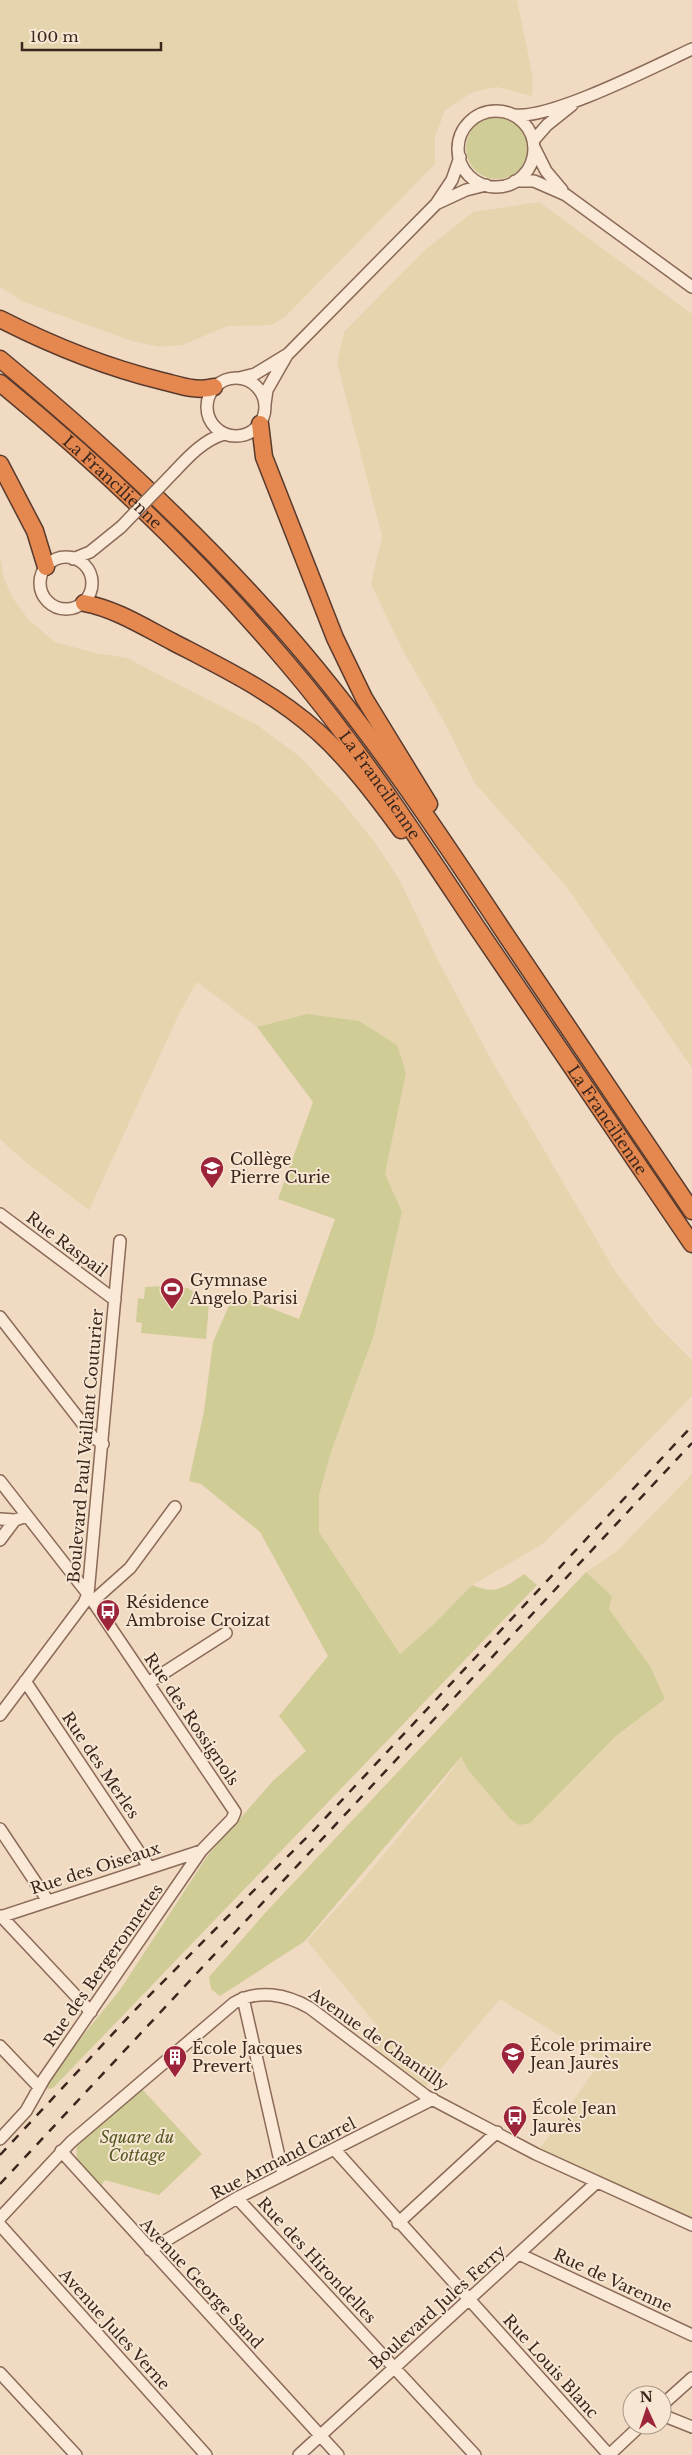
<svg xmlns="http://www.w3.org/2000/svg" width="692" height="2455" viewBox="0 0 692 2455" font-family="'Libre Baskerville',serif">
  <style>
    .farmland { fill: #e6d4af }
    .green { fill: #cfcc96 }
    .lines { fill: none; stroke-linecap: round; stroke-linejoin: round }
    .minor-casing { stroke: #8b6a58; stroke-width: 14 }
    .highway-casing { stroke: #593a2d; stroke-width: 19 }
    .minor { stroke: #fae9d6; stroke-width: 11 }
    .highway { stroke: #e4884f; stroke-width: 16 }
    .rail { stroke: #3a261d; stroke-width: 2.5; stroke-dasharray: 9 9; stroke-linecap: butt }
    .minor-bridge-casing { stroke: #8b6a58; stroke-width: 14; stroke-linecap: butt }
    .minor-bridge { stroke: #fae9d6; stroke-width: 11 }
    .labels { text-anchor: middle; stroke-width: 4; stroke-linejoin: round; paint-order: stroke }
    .street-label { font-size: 16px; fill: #3a261d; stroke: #f7e6d2 }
    .poi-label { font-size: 16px; fill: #3a261d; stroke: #f7e6d2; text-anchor: start }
    .park-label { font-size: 16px; font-style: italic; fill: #545823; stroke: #f7e6d2 }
  </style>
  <rect width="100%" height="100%" fill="#f0dac2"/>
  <path class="farmland" d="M0,0h517l16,78 -1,18 -35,-9 -24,5 -28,18 -10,27v27l-150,153 -14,8 -43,1 -46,19 -22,2 -28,-6 -108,-39 -24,-15z
    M539,202l153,112v754l-126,-182 -92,-104 -27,-55 -45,-78 -31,-65 11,-48 -45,-173 7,-31 82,-83 47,-37z
    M0,556l4,22 8,19 16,22 27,23 40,11 32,5 130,67 42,31 45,48 32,40 23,35 40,83 50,94 126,215 39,51 38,38v36l-80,82 -71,67 -69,40 -38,39 -34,30 -81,-122v-37l13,-46 42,-114 28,-123 -17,-38 21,-101 -99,-59 -50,13 -60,-45 -18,32 -90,196 -65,-49 -24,-22z
    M692,1474v751l-156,-71 65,-93 -101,-62 -79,93 -51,-39 9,-25 -72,-87 59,-65 79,-96 16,-23 7,13 42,49 155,-120 -15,-33 -41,-57 3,-13 -26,-24 30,-20z"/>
  <path class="green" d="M466 148a31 31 0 1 1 62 0a31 31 0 1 1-62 0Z
    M307,1014l52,7 38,24 9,28 -21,101 17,38 -28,123 -42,114 -13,46v37l81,122 34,-30 38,-39c24,10 32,3 52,-11l13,11 -484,503 -5,1 -4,-6 76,-93 88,-135 64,-73 34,-31 -27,-35 49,-60 -68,-124 -59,-48 -12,-3 15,-70 9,-69 21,-48 65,25 36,-100 -57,-20 35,-97 -56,-75z
    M161,1286l27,2 21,16 -3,35 -65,-6 1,-10 -6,-1 2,-24 6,1 1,-12z
    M586,1572l26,24 -3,13 41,57 15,33 -50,38 -85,86 -11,2 -9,-6 -42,-49 -7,-13 -156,184 -85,55 -9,-7 -2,-12 57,-65z
    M141,2088l61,66 -43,41 -54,-15 -4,6 -24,-27 -1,-17z"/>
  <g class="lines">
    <g class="minor-casing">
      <path id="minor" d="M458 149a38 38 0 1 1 76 0a38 38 0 1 1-76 0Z
        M514,115c36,5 141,-49 178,-66
        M533,141l14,-16 25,-20
        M535,149l11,22 16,19
        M515,181h19l32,14 126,92
        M438,203l28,-13 20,-5
        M239,378l16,-4 33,-20 148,-150 16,-24 8,-23
        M207 407a29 29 0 1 1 58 0a29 29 0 1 1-58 0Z
        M265,404l2,-14 20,-35
        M175,471c14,-15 29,-31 49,-37
        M40 583a26 26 0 1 1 52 0a26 26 0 1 1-52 0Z
        M73,559l17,-7 31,-25
        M0,1214l115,86
        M0,1317l93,120 10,7
        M0,1481l88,113 147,218 -3,7 -31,32 -157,228 -18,32 -26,28
        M0,1519l15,1 12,-4
        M0,1540l15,-20
        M93,1601l37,-33 45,-61
        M25,1681l124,186
        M148,1683l78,-50
        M0,1715l84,-112 4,-9 32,-353
        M0,1829l48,72
        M1,1916l90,96
        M0,1917l201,-66
        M243,1998l40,176
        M0,2046l39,41
        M335,2150l274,305
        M61,2151l277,304
        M237,2198l238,257
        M0,2218l71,-76 163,-139c24,-14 52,-9 76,5l116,88 110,58 156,71
        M398,2223l99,-91
        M0,2225l206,230
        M150,2250l87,-52 196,-99
        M519,2254l173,81
        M0,2373l76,82
        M662,2405l30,-27
        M662,2415l30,12
        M299,2455l298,-273
        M609,2455l32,-30"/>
    </g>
    <g class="highway-casing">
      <g id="highway">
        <path d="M0,319c51,26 105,48 162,62 17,4 34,11 52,6"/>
        <path d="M0,359c105,87 206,180 295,284 78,91 145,192 211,292 61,92 124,184 186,276"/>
        <path id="s1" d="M0,383c104,85 201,178 287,280 71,83 129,173 189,263 72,106 144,212 216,318"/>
        <path d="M260,424l4,33 71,181 29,60 65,106"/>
        <path d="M0,464l35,67 11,36"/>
        <path d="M84,603c32,6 60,24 89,39 50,26 102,51 145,90 31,28 58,64 83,98"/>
      </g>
    </g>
    <use href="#minor" class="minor"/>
    <use href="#highway" class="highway"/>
    <path class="rail" d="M0,2155l133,-143 181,-182 378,-404
      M0,2184l692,-741"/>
    <g class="minor-bridge-casing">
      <path id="minor-bridge" d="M121,527l54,-56"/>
    </g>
    <use href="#minor-bridge" class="minor-bridge"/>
  </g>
  <defs>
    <g id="school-pin" transform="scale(1.25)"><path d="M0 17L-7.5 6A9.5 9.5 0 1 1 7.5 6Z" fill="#9d253b" stroke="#f7e6d2"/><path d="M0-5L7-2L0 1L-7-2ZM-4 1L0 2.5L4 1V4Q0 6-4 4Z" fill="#fff"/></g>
    <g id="stadium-pin" transform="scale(1.25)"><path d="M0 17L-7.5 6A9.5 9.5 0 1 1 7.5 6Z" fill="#9d253b" stroke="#f7e6d2"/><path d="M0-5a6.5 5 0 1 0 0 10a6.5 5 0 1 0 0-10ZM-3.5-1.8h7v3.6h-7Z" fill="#fff"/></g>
    <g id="bus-pin" transform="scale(1.25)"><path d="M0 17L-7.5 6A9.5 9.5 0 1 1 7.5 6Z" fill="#9d253b" stroke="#f7e6d2"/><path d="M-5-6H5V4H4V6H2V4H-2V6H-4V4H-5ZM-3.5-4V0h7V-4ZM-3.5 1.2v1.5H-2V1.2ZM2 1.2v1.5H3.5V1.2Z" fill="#fff"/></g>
    <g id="building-pin" transform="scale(1.25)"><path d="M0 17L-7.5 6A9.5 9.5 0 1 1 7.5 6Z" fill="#9d253b" stroke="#f7e6d2"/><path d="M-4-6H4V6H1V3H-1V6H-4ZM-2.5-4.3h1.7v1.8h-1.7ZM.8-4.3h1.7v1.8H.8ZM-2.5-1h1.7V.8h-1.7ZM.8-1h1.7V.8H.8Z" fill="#fff"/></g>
  </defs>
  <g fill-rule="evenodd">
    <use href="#school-pin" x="212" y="1168"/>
    <use href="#stadium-pin" x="172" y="1289"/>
    <use href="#bus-pin" x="108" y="1611"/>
    <use href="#school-pin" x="513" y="2054"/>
    <use href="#building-pin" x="175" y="2057"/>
    <use href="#bus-pin" x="515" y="2117"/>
  </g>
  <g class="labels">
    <g class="street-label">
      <text dy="6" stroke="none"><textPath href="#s1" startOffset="150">La Francilienne</textPath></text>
      <text dy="6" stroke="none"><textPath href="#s1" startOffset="555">La Francilienne</textPath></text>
      <text dy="6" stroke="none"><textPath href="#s1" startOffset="960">La Francilienne</textPath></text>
      <text transform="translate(67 1244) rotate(37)" y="6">Rue Raspail</text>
      <text transform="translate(85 1446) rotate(-85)" y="6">Boulevard Paul Vaillant Couturier</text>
      <text transform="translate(192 1719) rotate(56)" y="6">Rue des Rossignols</text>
      <text transform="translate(101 1765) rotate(56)" y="6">Rue des Merles</text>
      <text transform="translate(95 1868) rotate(-18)" y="6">Rue des Oiseaux</text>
      <text transform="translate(103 1965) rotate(-55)" y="6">Rue des Bergeronnettes</text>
      <text transform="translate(379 2039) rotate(35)" y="6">Avenue de Chantilly</text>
      <text transform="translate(283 2158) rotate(-27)" y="6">Rue Armand Carrel</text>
      <text transform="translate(317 2260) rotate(47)" y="6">Rue des Hirondelles</text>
      <text transform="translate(613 2280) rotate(25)" y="6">Rue de Varenne</text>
      <text transform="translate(202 2283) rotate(47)" y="6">Avenue George Sand</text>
      <text transform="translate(437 2307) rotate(-42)" y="6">Boulevard Jules Ferry</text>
      <text transform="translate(115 2329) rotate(48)" y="6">Avenue Jules Verne</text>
      <text transform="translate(551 2366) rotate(48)" y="6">Rue Louis Blanc</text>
    </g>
    <g class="poi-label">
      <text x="230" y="1165">Collège<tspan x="230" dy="18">Pierre Curie</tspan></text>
      <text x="190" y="1286">Gymnase<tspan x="190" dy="18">Angelo Parisi</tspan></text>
      <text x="126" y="1608">Résidence<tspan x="126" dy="18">Ambroise Croizat</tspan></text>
      <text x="530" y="2051">École primaire<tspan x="530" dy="18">Jean Jaurès</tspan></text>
      <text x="192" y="2054">École Jacques<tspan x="192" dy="18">Prevert</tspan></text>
      <text x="532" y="2114">École Jean<tspan x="532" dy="18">Jaurès</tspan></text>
    </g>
    <g class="park-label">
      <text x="137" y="2143">Square du<tspan x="137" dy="18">Cottage</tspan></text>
    </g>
  </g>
  <g transform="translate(647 2410) rotate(357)"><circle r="24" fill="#f7e6d2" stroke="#ab998a"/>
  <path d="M0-4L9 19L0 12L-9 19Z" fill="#9d253b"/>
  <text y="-8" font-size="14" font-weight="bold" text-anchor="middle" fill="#3a261d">N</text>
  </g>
  <path d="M22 42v8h139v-8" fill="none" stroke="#3a261d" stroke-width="2.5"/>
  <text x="30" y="42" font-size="15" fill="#3a261d" stroke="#f7e6d2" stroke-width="4" paint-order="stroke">100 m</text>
</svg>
